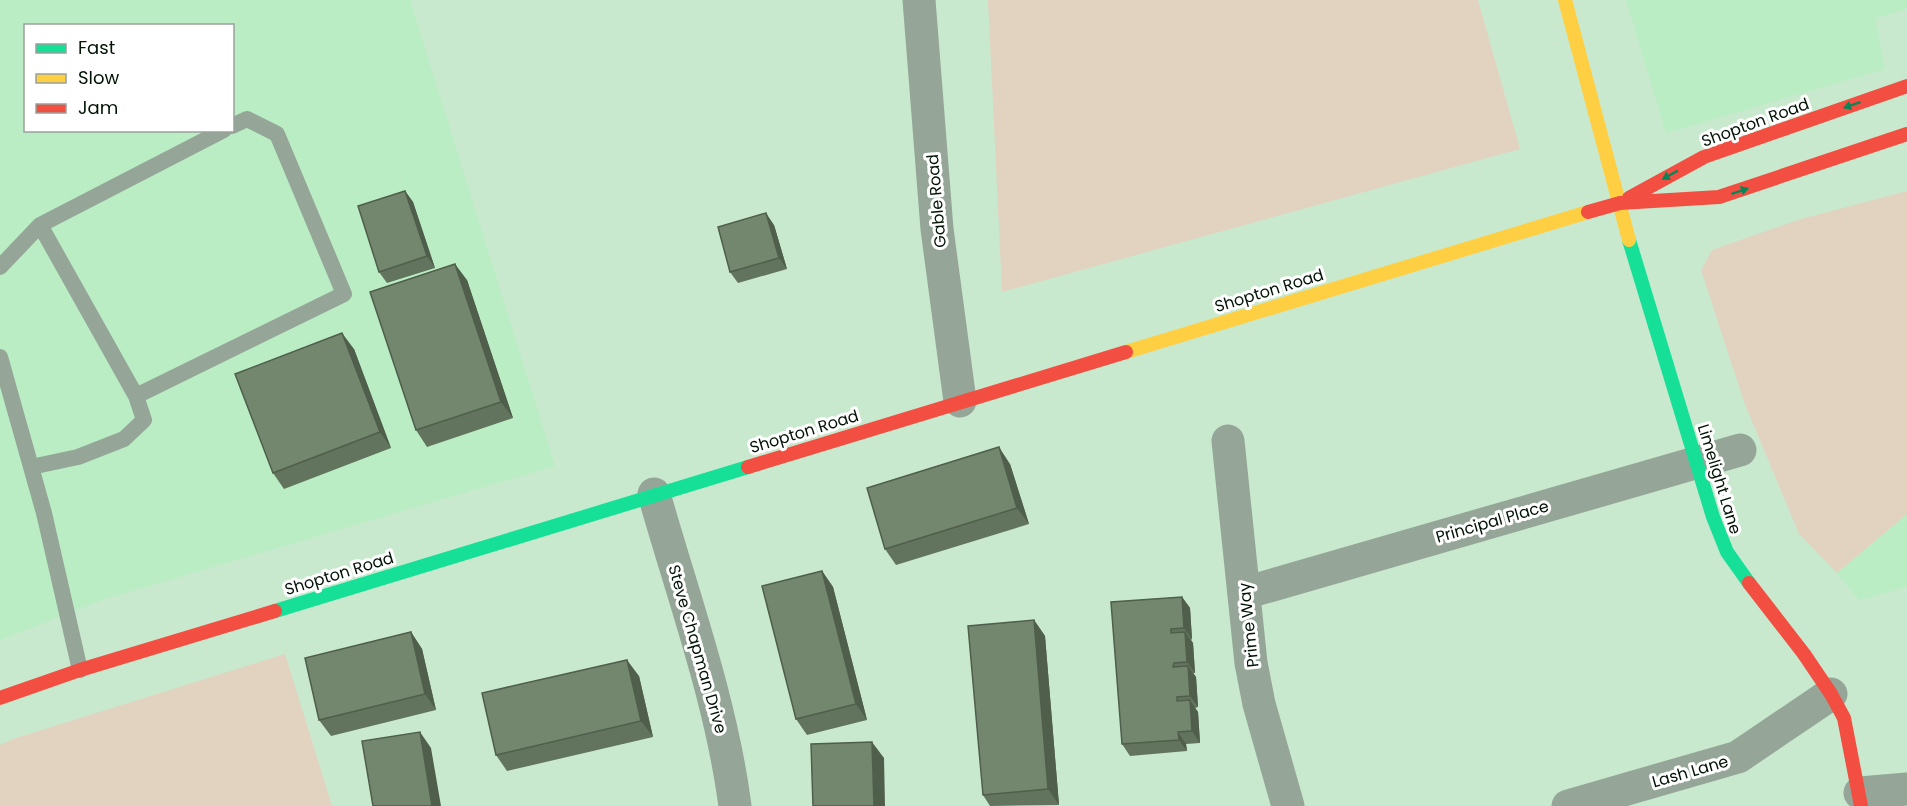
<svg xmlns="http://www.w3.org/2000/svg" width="1907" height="806" viewBox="0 0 1907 806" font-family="Poppins,sans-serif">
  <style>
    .built { fill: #baedc4; fill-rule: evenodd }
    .green { fill: #e2d3c1 }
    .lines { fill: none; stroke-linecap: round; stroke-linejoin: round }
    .lane { stroke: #95a698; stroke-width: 16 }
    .street { stroke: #95a698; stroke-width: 33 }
    .fast { stroke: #16e098; stroke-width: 14 }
    .slow { stroke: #ffcf43; stroke-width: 14 }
    .jam { stroke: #f24e42; stroke-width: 14 }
    .wall { fill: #62745e }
    .shaded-wall { fill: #505e4c }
    .building { fill: #72876d; stroke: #505e4c; stroke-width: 1.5 }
    .oneway { fill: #0c8455 }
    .labels { text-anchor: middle; stroke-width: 6; stroke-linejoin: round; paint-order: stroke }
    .street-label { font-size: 16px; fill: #001304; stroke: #fff }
  </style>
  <rect width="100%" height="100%" fill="#c8e9ce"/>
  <path class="built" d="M0,0h410l145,466 -450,133 -105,41zM26,26h206v104h-206z
    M1626,0h281v9l-32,9 10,51 -219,64z
    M1907,514v73l-48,13 -22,-27z"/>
  <path class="green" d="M988,0h490l42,149 -518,143z
    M1907,191v323l-70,59 -38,-39 -55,-132 -43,-132 11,-20 89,-31z
    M285,654l47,152h-332v-61l13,-6z"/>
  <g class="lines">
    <path class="lane" d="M40,225l96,171 208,-102 -67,-160 -30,-15 -15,7
      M0,267l40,-42 184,-95
      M0,357l44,156 36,157
      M31,467l47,-10 46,-18 20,-19 -8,-24"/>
    <path class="street" d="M919,0l18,229 23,172
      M1228,441l23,222 8,41 29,102
      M654,494c29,103 67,205 81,312
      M1245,593l495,-143
      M1860,793l47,-4
      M1568,806l170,-49 93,-63"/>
    <path class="fast" d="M1629,240l84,277 14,35 22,31
      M275,611l473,-144"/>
    <path class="slow" d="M1565,0l64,240
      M1126,352l462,-140"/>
    <path class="jam" d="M1629,198l75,-41 203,-71
      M1588,212l32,-9 99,-6 188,-63
      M748,467l378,-115
      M1749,583l55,71 27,40 13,24 17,88
      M0,698l80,-28 195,-59"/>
  </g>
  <path class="wall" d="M405,191l8,11 22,66 -48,15 -8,-11z
    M774,225l13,44 -49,14 -8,-11z
    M467,280l46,138 -86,29 -11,-17z
    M354,349l37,99 -107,41 -11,-16z
    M1010,464l19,60 -133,41 -11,-16z
    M822,571l11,16 34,133 -60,15 -11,-16z
    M1182,597l8,11 2,31 -1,1 2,3 2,30h-2l3,4 2,30 -3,1 3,4 2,31 -14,1 1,7 -57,5 -8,-12z
    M1034,620l11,16 14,169 -69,1 -7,-11z
    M411,632l11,17 14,61 -105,26 -12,-16z
    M639,676l14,61 -146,34 -11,-16z"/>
  <path class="shaded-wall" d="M405,191l8,11 22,66 -8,-12z
    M766,213l8,12 13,44 -8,-11z
    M455,264l12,16 46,138 -12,-16z
    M342,333l12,16 37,99 -11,-16z
    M999,447l11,17 19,60 -12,-16z
    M822,571l11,16 34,133 -11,-16z
    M1182,597l8,11 2,31 -8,-11z
    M1034,620l11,16 14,169 -11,-16z
    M411,632l11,17 14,61 -11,-16z
    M1185,632l8,11 2,30 -8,-11z
    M627,660l12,16 14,61 -12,-16z
    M1188,666l8,11 2,30 -8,-11z
    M1190,700l8,12 2,31 -8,-12z
    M420,732l11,16 10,58h-9z
    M1178,732l8,12 1,7 -8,-11z
    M872,742l12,16 1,48h-11z"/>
  <path class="building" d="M405,191l22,65 -48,16 -21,-66z
    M766,213l13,45 -49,14 -12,-45z
    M455,264l46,138 -85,28 -46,-138z
    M342,333l38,99 -107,41 -38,-99z
    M999,447l18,61 -132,41 -18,-61z
    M822,571l34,133 -60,15 -34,-133z
    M1182,597l2,31 -13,1v4l14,-1 2,30 -13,1 -1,4 15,-1 2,30 -13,1v4l13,-1 2,31 -14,1 1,8 -57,4 -11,-142z
    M1034,620l14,169 -65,6 -15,-169z
    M411,632l14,62 -106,26 -14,-62z
    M627,660l14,61 -145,34 -14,-62z
    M420,732l12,74h-59l-11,-65z
    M872,742l2,64h-61l-2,-62z"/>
  <defs><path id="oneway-solid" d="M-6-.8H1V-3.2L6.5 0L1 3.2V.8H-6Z" transform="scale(1.5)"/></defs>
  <g class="oneway">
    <use href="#oneway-solid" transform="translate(1852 105) rotate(161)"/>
    <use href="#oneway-solid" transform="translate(1670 175) rotate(151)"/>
    <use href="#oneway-solid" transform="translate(1740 191) rotate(-18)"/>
  </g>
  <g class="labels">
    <g class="street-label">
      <text transform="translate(1755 122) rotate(-20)" y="6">Shopton Road</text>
      <text transform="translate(936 201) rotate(-95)" y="6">Gable Road</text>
      <text transform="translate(1269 290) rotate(-17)" y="6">Shopton Road</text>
      <text transform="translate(804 431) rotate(-17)" y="6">Shopton Road</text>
      <text transform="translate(1720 479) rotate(73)" y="6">Limelight Lane</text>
      <text transform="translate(1492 521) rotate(-16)" y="6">Principal Place</text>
      <text transform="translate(339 573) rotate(-17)" y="6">Shopton Road</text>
      <text transform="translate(1248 625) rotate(-96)" y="6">Prime Way</text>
      <text transform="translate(698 649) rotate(74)" y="6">Steve Chapman Drive</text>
      <text transform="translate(1690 771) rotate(-16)" y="6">Lash Lane</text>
    </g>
  </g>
  <rect x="24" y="24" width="210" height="108" fill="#ffffff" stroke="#99a19b" stroke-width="1.5"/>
  <rect x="36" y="44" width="30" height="9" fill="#16e098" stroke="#99a19b" stroke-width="1.5"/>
  <text x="78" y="54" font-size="18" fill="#001304">Fast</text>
  <rect x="36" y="74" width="30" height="9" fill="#ffcf43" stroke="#99a19b" stroke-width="1.5"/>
  <text x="78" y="84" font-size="18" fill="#001304">Slow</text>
  <rect x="36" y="104" width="30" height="9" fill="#f24e42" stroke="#99a19b" stroke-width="1.5"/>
  <text x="78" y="114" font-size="18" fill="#001304">Jam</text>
</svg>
